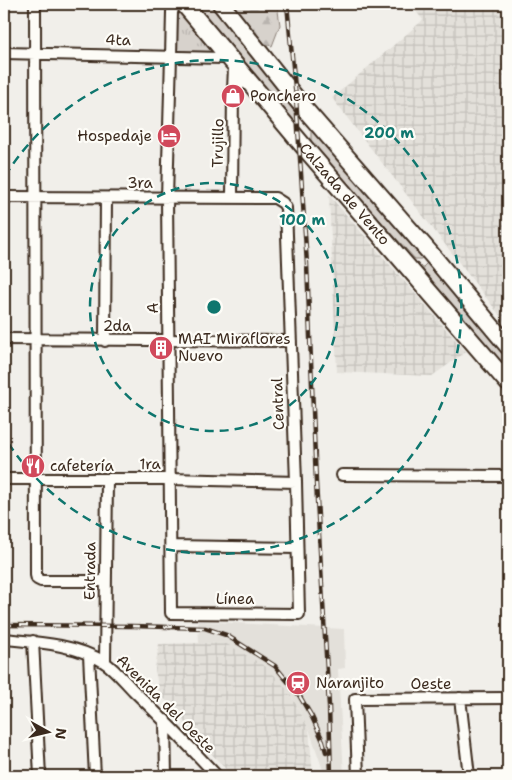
<svg xmlns="http://www.w3.org/2000/svg" width="512" height="780" viewBox="0 0 512 780" font-family="'Shantell Sans',sans-serif">
  <style>
    .built { fill: #e3e0da }
    .industrial { fill: url(#industrial-grid) }
    .grass { fill: #d7d2cc; stroke: #897e75 }
    .forest { fill: url(#forest-firs); stroke: #897e75 }
    .park { fill: url(#park-tufts); stroke: #897e75 }
    .lines { fill: none; stroke-linecap: round; stroke-linejoin: round }
    .minor-casing { stroke: #3b2a1e; stroke-width: 14 }
    .primary-casing { stroke: #3b2a1e; stroke-width: 20 }
    .minor { stroke: #fdfcf7; stroke-width: 10 }
    .primary { stroke: #fdfcf7; stroke-width: 16 }
    .rail-casing { stroke: #3b2a1e; stroke-width: 4.5 }
    .rail { stroke: #fdfcf7; stroke-width: 2.5; stroke-dasharray: 8; stroke-linecap: butt }
    .ring { fill: none; stroke: #0f766e; stroke-width: 2.5; stroke-dasharray: 9 6 }
    .labels { text-anchor: middle; stroke-width: 4.5; stroke-linejoin: round; paint-order: stroke }
    .street-label { font-size: 15px; fill: #3b2a1e; stroke: #fdfcf7 }
    .poi-label { font-size: 15px; fill: #3b2a1e; stroke: #fdfcf7; text-anchor: start }
    .centre { fill: #0f766e; stroke: #fdfcf7; stroke-width: 2.5 }
    .ring-label { font-size: 15px; text-anchor: middle; font-weight: bold; fill: #0f766e; stroke: #fdfcf7; stroke-width: 4.5; stroke-linejoin: round; paint-order: stroke }
  </style>
  <defs>
    <pattern id="industrial-grid" width="8" height="8" patternUnits="userSpaceOnUse" patternTransform="scale(1.25)"><rect width="8" height="8" fill="#e3e0da"/><path d="M0 4h8M4 0v8" fill="none" stroke="#c4c0bb"/></pattern>
    <pattern id="forest-firs" width="22" height="20" patternUnits="userSpaceOnUse" patternTransform="scale(1.25)"><rect width="22" height="20" fill="#d7d2cc"/><path d="M5 1l3.5 6h-7zM16 11l3.5 6h-7z" fill="#b9b4af"/></pattern>
    <pattern id="park-tufts" width="24" height="20" patternUnits="userSpaceOnUse" patternTransform="scale(1.25)"><rect width="24" height="20" fill="#d7d2cc"/><path d="M3 7l-1-3M5 7V3M7 7l1-3M15 17l-1-3M17 17v-4M19 17l1-3" fill="none" stroke="#b9b4af"/></pattern>
  </defs>
  <rect width="100%" height="100%" fill="#f1efea"/>
  <filter id="ink" filterUnits="userSpaceOnUse"><feTurbulence type="fractalNoise" baseFrequency=".02" numOctaves="2"/><feDisplacementMap in="SourceGraphic" scale="10" xChannelSelector="R" yChannelSelector="G"/><feConvolveMatrix kernelMatrix="1 2 1 2 8 2 1 2 1" color-interpolation-filters="sRGB"/></filter>
  <g filter="url(#ink)">
    <path class="built" d="M198,621l146,8 1,39 -7,1 6,107h-19l-16,-47 -19,-36 -63,-49 -28,-1z"/>
    <path class="industrial" d="M410,4h98v322l-176,-228 91,-78z
      M329,195l137,157 -34,24 -95,-4z
      M199,643l28,1 41,24 22,25 19,36 4,47h-81l-23,-25 -50,-59 -4,-23 4,-25z"/>
    <path class="grass" d="M184,4h37l75,94 3,42z
      M311,125l112,130 -2,4h-6l-104,-115z
      M427,263h3l78,89 -1,9h-7l-71,-83 -6,-8v-3z"/>
    <path class="forest" d="M232,4h45l3,21 -8,21 -15,-4z"/>
    <path class="park" d="M180,13l33,41 -39,-3 1,-37z"/>
    <g class="lines">
      <g class="minor-casing">
        <path id="minor" d="M35,4l1,571 1,4 4,2h64
          M4,53l219,5 9,2 2,7 -1,23
          M4,197l271,1 8,5 3,5 10,274 3,132 -128,-1 -4,-415 4,-142 1,-44 3,-8
          M232,197l1,-107 6,-4
          M4,339l287,2
          M105,341l1,-143
          M342,475l166,1
          M4,479h165l127,3
          M171,546l126,2
          M4,639c31,3 72,5 100,23 11,7 21,20 30,29 29,28 56,56 83,85
          M33,641l7,135
          M89,655l6,121
          M105,663l2,-183
          M460,698l9,78
          M165,720l1,56
          M358,776l-3,-77 153,-1"/>
      </g>
      <g class="primary-casing">
        <g id="primary">
          <path id="s1" d="M184,4l121,144 203,235"/>
          <path d="M221,4l82,103 128,147 77,92"/>
        </g>
      </g>
      <use href="#minor" class="minor"/>
      <use href="#primary" class="primary"/>
      <g class="rail-casing">
        <path id="rail" d="M287,4l9,94 11,166 9,218 13,224 2,70
          M4,625l128,1 73,2 21,7 49,31 24,29 13,22 11,24 3,11"/>
      </g>
      <use href="#rail" class="rail"/>
    </g>
  </g>
  <g class="ring">
    <circle cx="214" cy="307" r="124"/>
    <path d="M5 176A247 247 0 1 1 5 438"/>
  </g>
  <defs>
    <g id="shop-disc" transform="scale(1.25)"><circle r="9.5" fill="#d1495b" stroke="#fdfcf7"/><path d="M-5-2.5h2.3a2.7 3.5 0 0 1 5.4 0H5L5.5 6h-11ZM-1.5-2.5h3a1.5 2.3 0 0 0-3 0Z" fill="#fff"/></g>
    <g id="hotel-disc" transform="scale(1.25)"><circle r="9.5" fill="#d1495b" stroke="#fdfcf7"/><path d="M-6-4.5h1.5V1H6V5H4.5V3h-9V5H-6ZM-4 0a1.8 1.8 0 1 1 3.6 0ZM.5 0V-2.5h3Q6-2.5 6 0Z" fill="#fff"/></g>
    <g id="building-disc" transform="scale(1.25)"><circle r="9.5" fill="#d1495b" stroke="#fdfcf7"/><path d="M-4-6H4V6H1V3H-1V6H-4ZM-2.5-4.3h1.7v1.8h-1.7ZM.8-4.3h1.7v1.8H.8ZM-2.5-1h1.7V.8h-1.7ZM.8-1h1.7V.8H.8Z" fill="#fff"/></g>
    <g id="restaurant-disc" transform="scale(1.25)"><circle r="9.5" fill="#d1495b" stroke="#fdfcf7"/><path d="M-5-6h1v4h1v-4h1v4h1v-4h1v5L-1.5 .5V6h-2V.5L-5-1ZM5-6V6H3V1.5H1.5Q1.5-4 5-6Z" fill="#fff"/></g>
    <g id="station-disc" transform="scale(1.25)"><circle r="9.5" fill="#d1495b" stroke="#fdfcf7"/><path d="M-3-6H3Q5-6 5-4V2Q5 4 3 4L4.5 6H3L1.5 4h-3L-3 6H-4.5L-3 4Q-5 4-5 2V-4Q-5-6-3-6ZM-3.5-4v3h7v-3ZM-3.5 1v1.5H-2V1ZM2 1v1.5H3.5V1Z" fill="#fff"/></g>
  </defs>
  <g fill-rule="evenodd">
    <use href="#shop-disc" x="233" y="96"/>
    <use href="#hotel-disc" x="169" y="136"/>
    <use href="#building-disc" x="161" y="348"/>
    <use href="#restaurant-disc" x="33" y="466"/>
    <use href="#station-disc" x="298" y="683"/>
  </g>
  <g class="labels">
    <g class="street-label">
      <text transform="translate(118 40) rotate(1)" y="5">4ta</text>
      <text transform="translate(218 143) rotate(-89)" y="5">Trujillo</text>
      <text x="140" y="188">3ra</text>
      <text dy="5" stroke="none"><textPath href="#s1" startOffset="249">Calzada de Vento</textPath></text>
      <text transform="translate(153 308) rotate(-90)" y="5">A</text>
      <text x="117" y="331">2da</text>
      <text transform="translate(278 404) rotate(-92)" y="5">Central</text>
      <text transform="translate(150 464) rotate(-1)" y="5">1ra</text>
      <text transform="translate(90 571) rotate(-89)" y="5">Entrada</text>
      <text x="235" y="604">Línea</text>
      <text x="431" y="689">Oeste</text>
      <text transform="translate(166 704) rotate(45)" y="5">Avenida del Oeste</text>
    </g>
    <g class="poi-label">
      <text x="250" y="101">Ponchero</text>
      <text x="152" y="141" text-anchor="end">Hospedaje</text>
      <text x="178" y="344">MAI Miraflores<tspan x="178" dy="17">Nuevo</tspan></text>
      <text x="50" y="471">cafetería</text>
      <text x="316" y="688">Naranjito</text>
    </g>
  </g>
  <circle cx="214" cy="307" r="8" class="centre"/>
  <g class="ring-label">
    <text x="389" y="138">200 m</text>
    <text x="302" y="225">100 m</text>
  </g>
  <rect width="512" height="780" fill="none" stroke="#fdfcf7" stroke-width="20"/>
  <rect x="10" y="10" width="492" height="760" fill="none" stroke="#3b2a1e" stroke-width="2" filter="url(#ink)"/>
  <g transform="translate(48 732) rotate(98)" stroke="#fdfcf7" stroke-width="4" paint-order="stroke">
  <path d="M0-4L9 19L0 12L-9 19Z" fill="#3b2a1e"/>
  <text y="-8" font-size="14" font-weight="bold" text-anchor="middle" fill="#3b2a1e">N</text>
  </g>
</svg>
